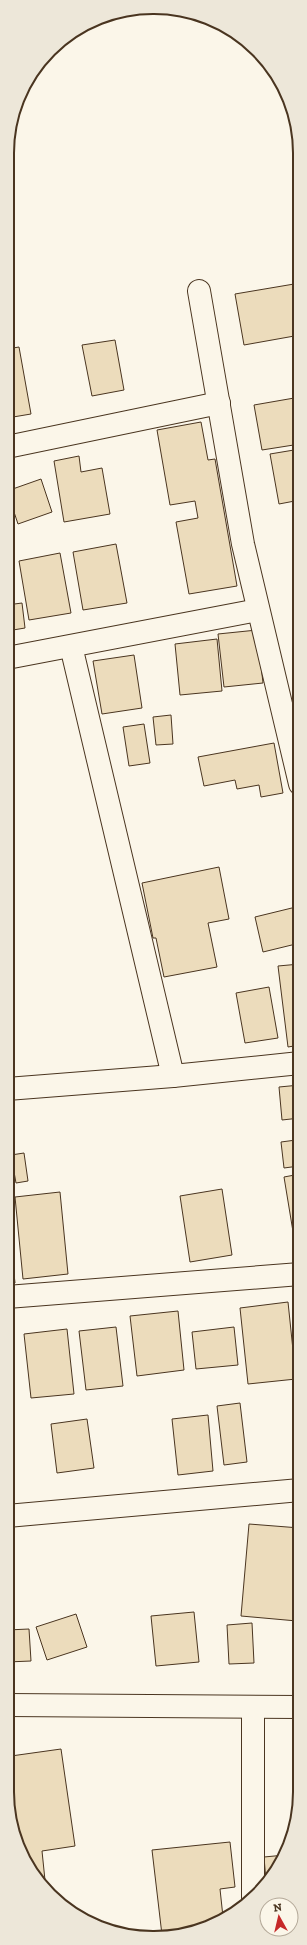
<svg xmlns="http://www.w3.org/2000/svg" width="307" height="1945" viewBox="0 0 307 1945" font-family="'Zilla Slab',serif">
  <style>
    .building { fill: #ecdcbc; stroke: #4a3520 }
    .lines { fill: none; stroke-linecap: round; stroke-linejoin: round }
    .minor-casing { stroke: #4a3520; stroke-width: 24 }
    .tertiary-casing { stroke: #4a3520; stroke-width: 24 }
    .minor { stroke: #fbf6e9; stroke-width: 22 }
    .tertiary { stroke: #fbf6e9; stroke-width: 22 }
    .rim { fill: none; stroke: #4a3520; stroke-width: 2 }
  </style>
  <rect width="100%" height="100%" fill="#fbf6e9"/>
  <path class="building" d="M300,283v52l-56,10 -9,-51z
    M115,340l9,50 -32,6 -10,-51z
    M19,347l12,67 -24,4v-69z
    M300,397v47l-38,6 -8,-45z
    M201,422l7,38 7,-1 22,127 -48,8 -13,-72 22,-4 -3,-17 -25,4 -13,-75z
    M300,449v51l-21,4 -9,-50z
    M79,456l2,16 21,-4 8,46 -46,8 -10,-61z
    M41,479l11,33 -34,12 -11,-33z
    M116,544l11,59 -44,7 -10,-58z
    M60,553l11,60 -42,7 -10,-59z
    M22,603l3,25 -18,3v-26z
    M257,630l6,53 -39,4 -6,-53z
    M217,639l5,52 -42,4 -5,-51z
    M134,655l8,53 -40,6 -9,-53z
    M171,715l2,29 -17,1 -3,-28z
    M144,724l6,39 -21,3 -6,-39z
    M274,743l9,50 -22,4 -2,-12 -22,4 -2,-9 -31,6 -6,-29z
    M219,867l10,52 -21,4 9,44 -53,10 -8,-39h-3l-11,-55z
    M300,906v37l-37,9 -8,-35z
    M300,964v81l-12,2 -10,-81z
    M269,987l9,51 -33,5 -9,-50z
    M300,1085v33l-18,2 -3,-33z
    M296,1140l3,26 -15,2 -3,-26z
    M24,1153l4,28 -12,2 -5,-28z
    M300,1174v81l-3,1 -13,-79z
    M222,1189l10,66 -42,7 -10,-66z
    M60,1192l8,82 -45,5 -8,-82z
    M7,1208l8,75 -8,1z
    M288,1302l8,77 -48,5 -8,-76z
    M178,1311l6,59 -47,6 -7,-60z
    M116,1327l7,59 -37,4 -7,-59z
    M234,1327l4,38 -42,4 -4,-37z
    M67,1329l7,65 -43,4 -7,-64z
    M240,1403l7,59 -23,3 -7,-59z
    M208,1415l5,56 -35,4 -6,-56z
    M87,1419l7,49 -37,5 -6,-49z
    M249,1524l51,4v58l-3,35 -56,-5z
    M194,1612l5,50 -43,4 -5,-50z
    M76,1614l11,33 -40,13 -11,-33z
    M252,1623l2,40 -25,1 -2,-39z
    M29,1629l2,32 -24,1v-32z
    M61,1749l14,97 -33,5 4,39 -28,-43 -11,-60 7,-1 -3,-30z
    M230,1842l5,45 -15,2 3,28 -22,13 -39,5 -10,-85z
    M285,1855v1l-19,25 -2,-24z"/>
  <g class="lines">
    <g class="minor-casing">
      <path id="minor" d="M7,447l212,-44
        M71,646l102,430
        M7,658l251,-48
        M7,1297l293,-23
        M253,1707v191"/>
    </g>
    <g class="tertiary-casing">
      <path id="tertiary" d="M199,291l44,253 57,240
        M7,1089l166,-13 127,-13
        M7,1516l293,-26
        M7,1705l293,2"/>
    </g>
    <use href="#minor" class="minor"/>
    <use href="#tertiary" class="tertiary"/>
  </g>
  <path d="M0 0H307V1945H0ZM153 14H154A139 139 0 0 1 293 153V1792A139 139 0 0 1 154 1931H153A139 139 0 0 1 14 1792V153A139 139 0 0 1 153 14Z" fill="#ede7d9" fill-rule="evenodd"/>
  <path class="rim" d="M153 14H154A139 139 0 0 1 293 153V1792A139 139 0 0 1 154 1931H153A139 139 0 0 1 14 1792V153A139 139 0 0 1 153 14Z"/>
  <g transform="translate(279 1917) rotate(352)"><circle r="19" fill="#fbf6e9" stroke="#b4a999"/>
  <path d="M0-3L7 15L0 10L-7 15Z" fill="#c62828"/>
  <text y="-6" font-size="11" font-weight="bold" text-anchor="middle" fill="#4a3520">N</text>
  </g>
</svg>
